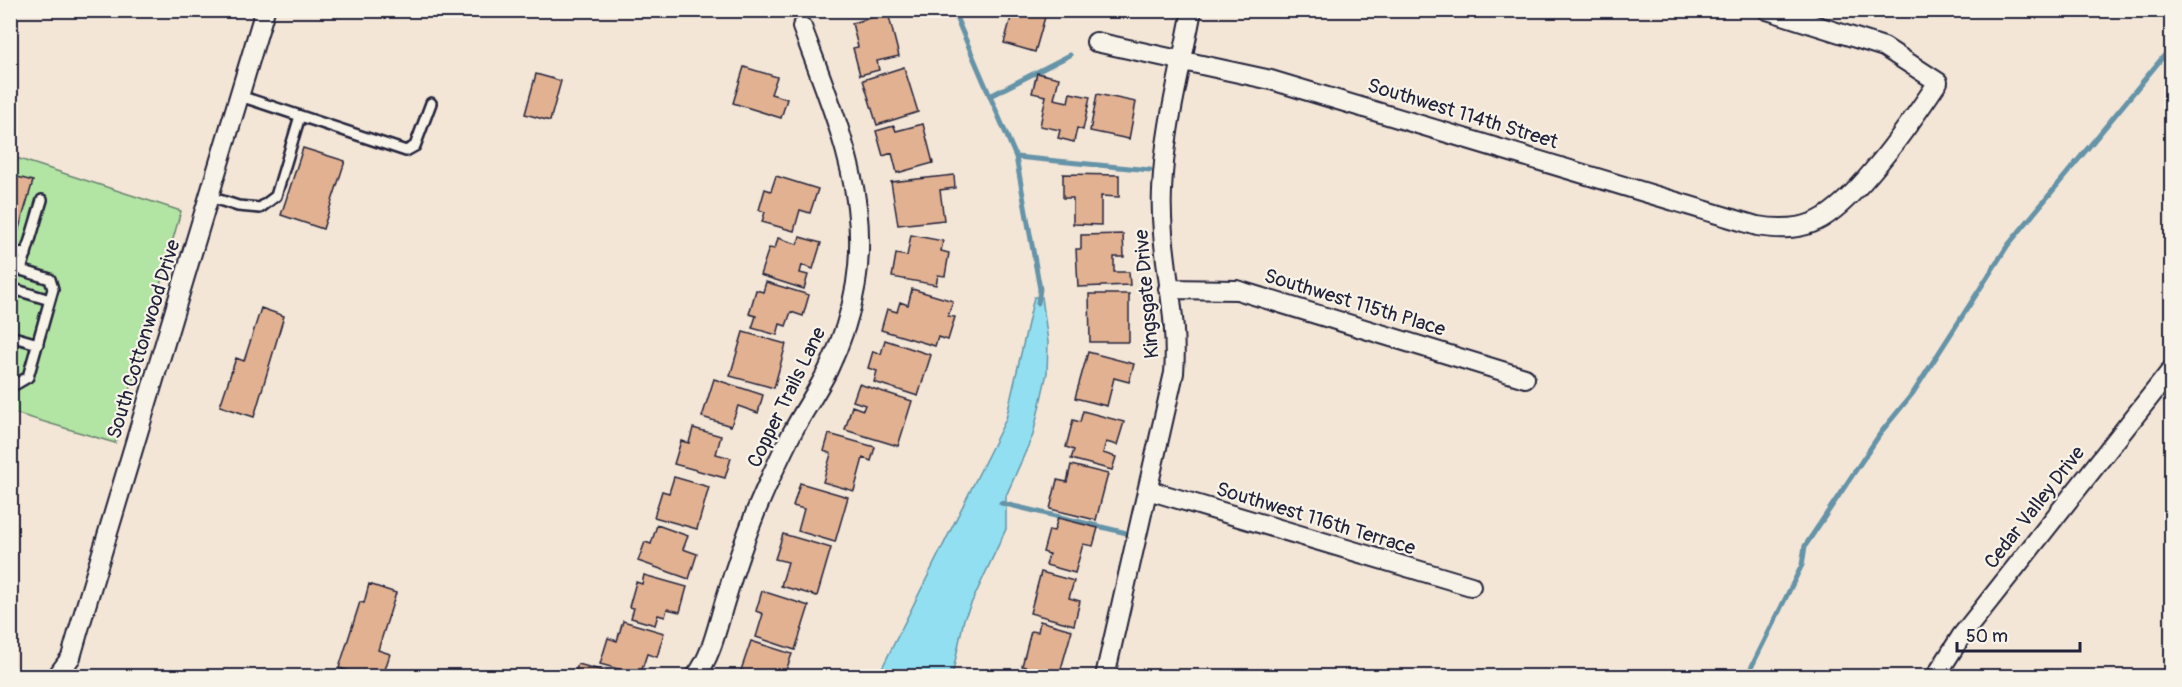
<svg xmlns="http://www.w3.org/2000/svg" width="2182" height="687" viewBox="0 0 2182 687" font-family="Pangolin,sans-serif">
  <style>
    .green { fill: #b2e4a4; stroke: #6a8370; stroke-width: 1.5 }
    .water { fill: #91dff0; stroke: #6593a8; stroke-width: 1.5 }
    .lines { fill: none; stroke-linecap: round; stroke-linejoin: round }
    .stream { stroke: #6593a8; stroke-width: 5 }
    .building { fill: #e1b192; stroke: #22223b; stroke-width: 1.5 }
    .lane-casing { stroke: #22223b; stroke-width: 14 }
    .street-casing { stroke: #22223b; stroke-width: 22 }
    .lane { stroke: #f7f3e8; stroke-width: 9 }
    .street { stroke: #f7f3e8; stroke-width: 18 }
    .labels { text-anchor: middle; stroke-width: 4.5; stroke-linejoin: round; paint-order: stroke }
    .street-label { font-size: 20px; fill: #22223b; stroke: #f7f3e8 }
  </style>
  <rect width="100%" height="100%" fill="#f3e6d7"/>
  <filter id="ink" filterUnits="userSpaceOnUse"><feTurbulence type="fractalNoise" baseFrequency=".0167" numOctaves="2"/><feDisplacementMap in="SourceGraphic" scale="12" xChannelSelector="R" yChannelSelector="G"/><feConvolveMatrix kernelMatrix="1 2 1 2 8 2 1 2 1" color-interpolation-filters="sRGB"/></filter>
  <g filter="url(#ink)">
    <path class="green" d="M10,156l171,55 -66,232 -104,-31z"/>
    <path class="water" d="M1034,297h8l6,45 -1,31 -14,62 -27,61v33l-42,90 -12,57h-74l128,-257z"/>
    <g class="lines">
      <path class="stream" d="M953,10l63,147 24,132 -2,14
        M990,96l80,-41
        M1016,157l134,13
        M1001,503l134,32
        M1747,676l55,-111 3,-19 77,-115 31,-38 95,-148 164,-199"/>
    </g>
    <path class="building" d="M1013,10h34l-12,42 -31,-9z
      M888,13l11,43 -22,5 2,9 -19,5 -7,-27 5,-1 -6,-24z
      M744,67l33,10 -6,17 16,5 -6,19 -48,-15z
      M904,67l14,45 -41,13 -14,-45z
      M1037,73l22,5 -5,21 14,3 2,-9 20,4 -7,33 -6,-2 -3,14 -16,-4 2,-8 -20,-4 6,-30 -14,-3z
      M536,74l25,7 -11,40 -25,-7z
      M1097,94l39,8 -7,37 -39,-8z
      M923,124l10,39 -36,10 -5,-20 -9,3 -7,-25 18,-5 2,5z
      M303,148l42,13 -22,68 -42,-14z
      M1063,174l56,1v22l-18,-1v29l-28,-1v-26h-10z
      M10,175l23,6 -18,61 -5,-2z
      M954,175l1,13 -15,2 4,30 -46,5 -7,-43z
      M776,176l42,13 -8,24 -10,-3 -6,21 -32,-9 3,-10 -6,-2 6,-21 6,2z
      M1123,234l1,23h-10v15h15l1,13 -52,2 -2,-38h5v-14z
      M911,235l32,6 -2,10 8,2 -4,23 -7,-1 -2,10 -44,-8 4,-23 11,2z
      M800,237l21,6 -8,26 -11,-4 -2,8 8,2 -4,14 -44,-14 9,-27 6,1 3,-11 19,6z
      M766,282l43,13 -6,21 -12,-4 -5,14 -6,-2 -3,11 -25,-7 4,-12 -7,-2 7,-24 7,2z
      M912,289l41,12 -5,15 7,1 -7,23 -10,-3 -3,9 -54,-16 6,-21 10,3 3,-10 8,3z
      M1089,294h40v48h-39z
      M261,308l23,8 -30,101 -34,-11 16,-48 8,3z
      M743,332l43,12 -12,44 -44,-12z
      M885,340l46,15 -13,41 -44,-14 3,-11 -9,-3 5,-17 8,3z
      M1088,352l46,12 -5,18 -15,-4 -7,28 -32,-8z
      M714,379l49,16 -5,18 -20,-7 -7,20 -29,-9z
      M859,384l53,17 -14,45 -53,-16 7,-24 11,4 2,-5 -12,-4z
      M1083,411l41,11 -7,23 -11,-3 -3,11 13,4 -4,13 -41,-11 3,-9 -8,-3 7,-27 7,2z
      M693,428l28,8 -5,18 15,4 -6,20 -51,-14 7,-23 8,2z
      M829,434l46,13 -4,14 -8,-3 -9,33 -31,-9 8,-28 -7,-3z
      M1071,465l37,9 -12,46 -46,-11 7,-29 10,2z
      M674,477l35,10 -12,42 -43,-12 8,-26 7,2z
      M800,483l48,14 -13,45 -37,-11 6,-22 -11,-3z
      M1058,518l40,10 -5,18 -10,-2 -8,29 -29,-8 3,-11 -6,-2 6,-22 5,1z
      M657,525l31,11 -5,13 14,5 -8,25 -51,-18 7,-19 6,2z
      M783,534l48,14 -14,48 -36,-10 7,-24 -13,-3z
      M1041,572l33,9 -5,17 11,3 -6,24 -44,-12z
      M644,575l43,12 -7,25 -13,-3 -2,8 -7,-2 -3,10 -24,-7 3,-10 -5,-1 7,-25 6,2z
      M369,584l27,9 -18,57 12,4 -7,22h-17l-27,-8 21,-66 4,1z
      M762,591l47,15 -14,44 -39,-13 7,-23 -7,-3z
      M623,621l41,12 -7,24 -10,-3 -7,21 -40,-11 8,-26 9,3z
      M1040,621l32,9 -13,46 -37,-10 9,-35 7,1z
      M751,641l41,13 -8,22h-45z
      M578,664l44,12h-48z"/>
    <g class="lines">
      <g class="lane-casing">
        <path id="lane" d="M240,96l166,55 9,-5 16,-43
          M210,197l28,9 22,2 16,-12 24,-80
          M10,250l16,5
          M10,288l40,12
          M10,336l28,8
          M10,383l6,1 12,-7 25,-88 -3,-10 -29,-9 21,-70"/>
      </g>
      <g class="street-casing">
        <path id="street" d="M1096,42l175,38 486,146c19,3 37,4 55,-3 40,-14 102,-105 126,-141l-54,-35 -117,-37
          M1168,289l69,1 288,88
          M1148,490l323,96
          M57,676l14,-19 8,-28 186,-619
          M696,676c16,-21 21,-49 29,-75 9,-30 19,-60 31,-90 11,-26 23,-53 36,-78 11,-21 25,-41 36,-63 62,-129 20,-220 -26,-343
          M1105,676l69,-303c5,-61 -15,-121 -12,-182 2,-61 19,-121 30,-181
          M1936,676l26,-41 210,-266"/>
      </g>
      <use href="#lane" class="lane"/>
      <use href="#street" class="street"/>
    </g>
  </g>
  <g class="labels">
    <g class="street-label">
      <text transform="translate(1463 113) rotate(17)" y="7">Southwest 114th Street</text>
      <text transform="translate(1146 294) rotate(-95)" y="7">Kingsgate Drive</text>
      <text transform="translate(1355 302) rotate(17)" y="7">Southwest 115th Place</text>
      <text transform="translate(143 339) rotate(-73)" y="7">South Cottonwood Drive</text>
      <text transform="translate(786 397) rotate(-64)" y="7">Copper Trails Lane</text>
      <text transform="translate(2034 507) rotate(-52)" y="7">Cedar Valley Drive</text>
      <text transform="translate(1316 518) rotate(17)" y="7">Southwest 116th Terrace</text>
    </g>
  </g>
  <rect width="2182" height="687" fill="none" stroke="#f7f3e8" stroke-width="36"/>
  <rect x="18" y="18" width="2146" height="651" fill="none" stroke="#22223b" stroke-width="2" filter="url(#ink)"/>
  <path d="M1957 642v9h123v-9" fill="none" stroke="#22223b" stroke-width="3"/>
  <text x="1966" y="642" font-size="18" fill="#22223b" stroke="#f7f3e8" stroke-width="4.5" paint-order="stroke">50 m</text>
</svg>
